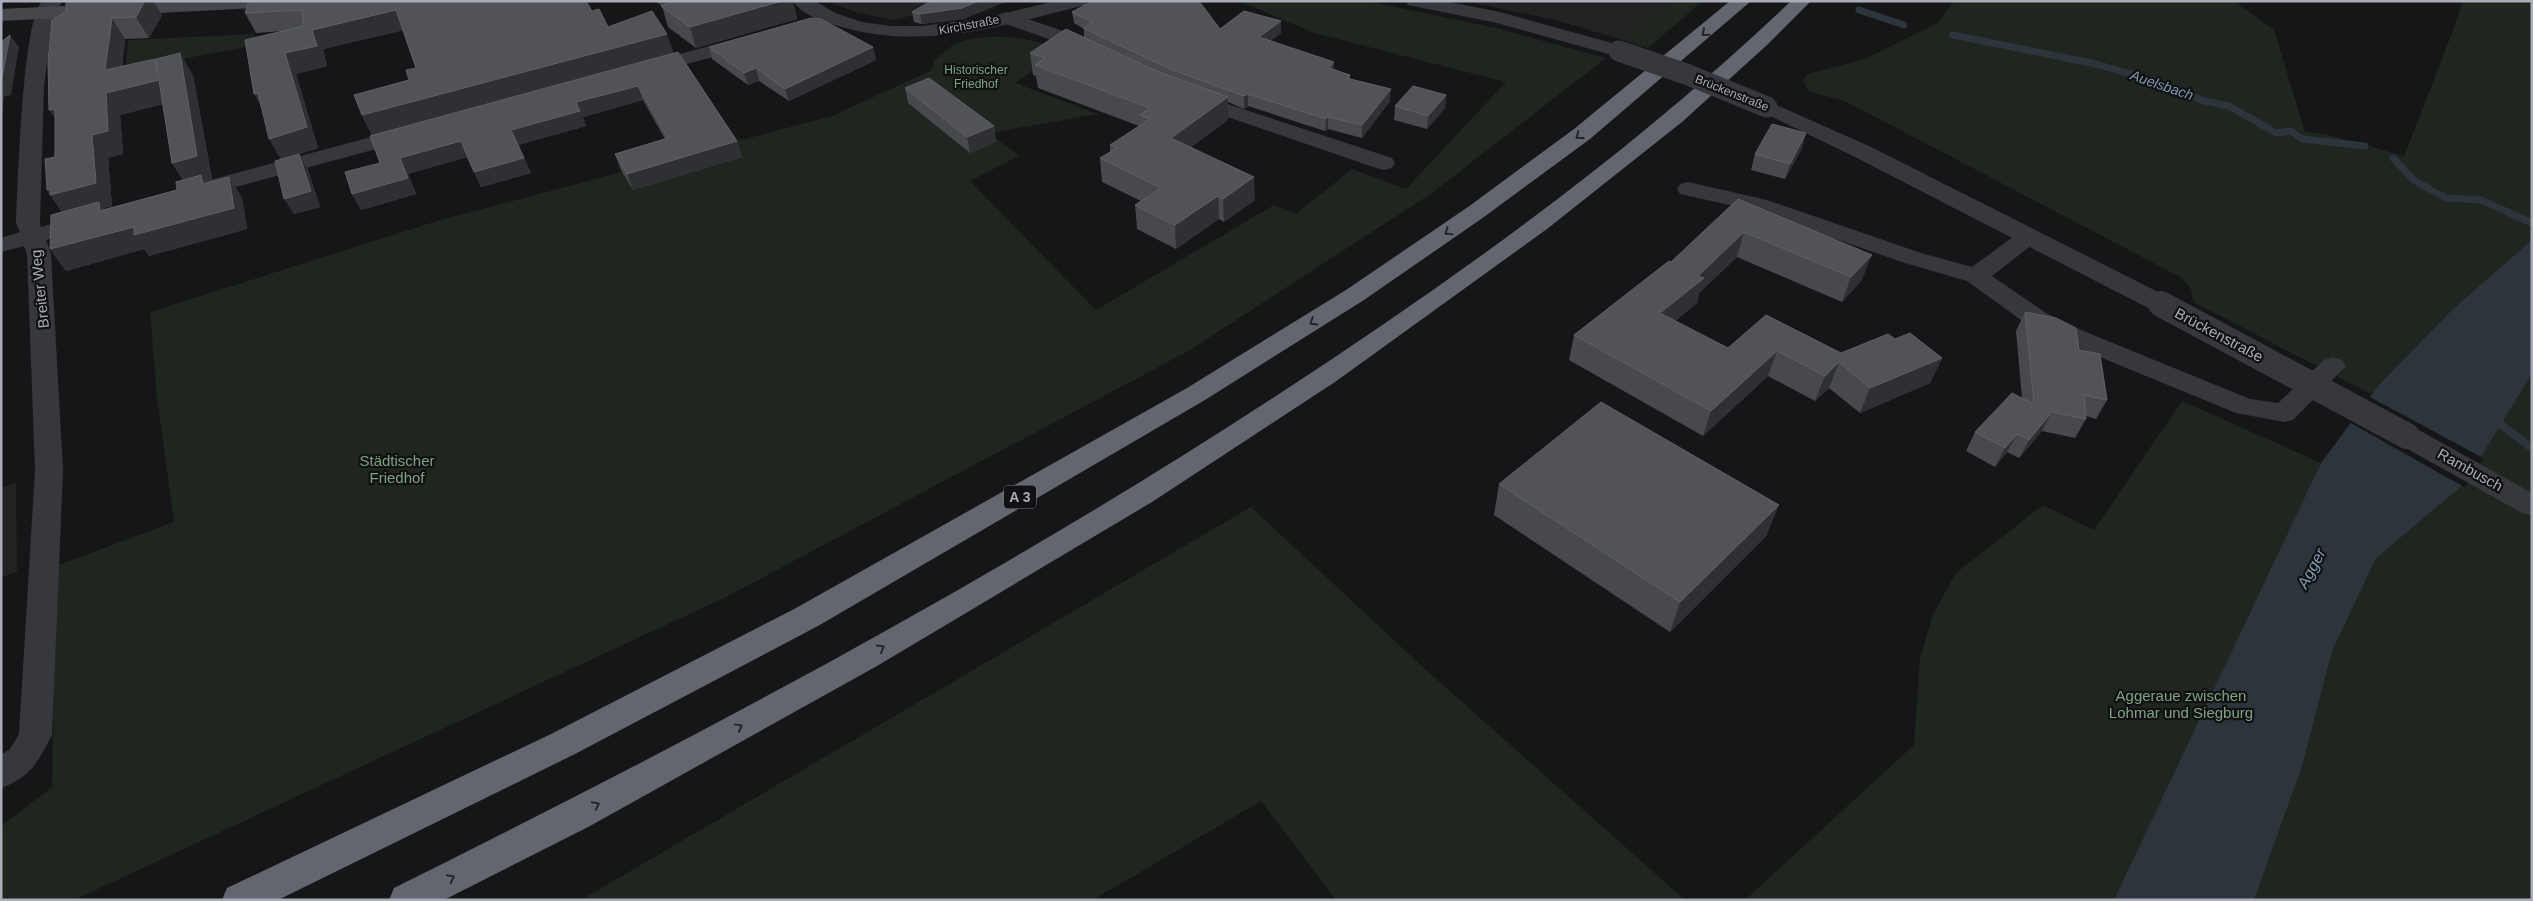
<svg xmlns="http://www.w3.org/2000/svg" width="2533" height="901" viewBox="0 0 2533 901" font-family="Arial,sans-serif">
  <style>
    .built { fill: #222225 }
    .green { fill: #1e261f }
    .water { fill: #2c353c }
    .pier { fill: #161618 }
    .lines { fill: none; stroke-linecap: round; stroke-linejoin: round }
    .stream-far1 { stroke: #2c353c; stroke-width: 7 }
    .stream { stroke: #2c353c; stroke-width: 8 }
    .minor { fill: #37383d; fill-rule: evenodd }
    .tertiary { fill: #37383d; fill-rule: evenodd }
    .secondary { fill: #45474d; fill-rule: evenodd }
    .motorway { fill: #63666e; fill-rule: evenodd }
    .tertiary-bridge-far1 { stroke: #37383d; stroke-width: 21 }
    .tertiary-bridge { stroke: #37383d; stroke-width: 26 }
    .wall { fill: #47494d; fill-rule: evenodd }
    .shaded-wall { fill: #2f3033 }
    .building { fill: #525359; stroke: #5f6168 }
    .oneway { stroke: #26262a }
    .labels { text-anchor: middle; stroke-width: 4.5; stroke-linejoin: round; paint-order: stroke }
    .far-street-label { font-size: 12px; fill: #a8adb8; stroke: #111113 }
    .far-park-label { font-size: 12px; fill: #7fa381; stroke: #111113 }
    .far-water-label { font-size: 14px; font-style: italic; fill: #7f9bb3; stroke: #111113 }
    .shield { fill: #111113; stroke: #7b7e86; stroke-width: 1 }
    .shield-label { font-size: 14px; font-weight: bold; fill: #a8adb8 }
    .street-label { font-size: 15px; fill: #a8adb8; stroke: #111113 }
    .park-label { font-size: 15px; fill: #7fa381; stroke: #111113 }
    .water-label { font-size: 16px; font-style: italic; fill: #7f9bb3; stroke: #111113 }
  </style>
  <rect width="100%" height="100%" fill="#161618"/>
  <path class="built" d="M826,1h118l-21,12 -30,7 -38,-8z
    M1465,1h208l-47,40 -71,-21z
    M16,483l1,89 -16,5v-89z"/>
  <path class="green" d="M1239,1h128l129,27 110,30 -174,135 -242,157 -464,247 -652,303h-73v-74l51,-39 4,-221 118,-44 -17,-124 -7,-86 287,-91 395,-105 100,-46 2,-10c8,-6 17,-15 26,-18 31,-10 73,-5 102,9l-47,32 83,31 -109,19 30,23 -49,25 126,129 178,-105 22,9 56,-45 54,20 100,-107 -192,-49z
    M1673,1h30l-55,47 -22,-7z
    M1954,1h280l40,29 31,102 20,2 79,22 50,-128 9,-27h69v899h-787l169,-155 6,-86 13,-45 23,-41 87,-68 51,25 88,-129 139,62 -4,8 62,-73 -186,-96 -1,-11 -10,-13 -337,-177 -37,-10 -5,-11 5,-6 57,-15 73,-36z
    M254,34l1,11 -129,25 2,-30z
    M1251,507l175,163 259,230h-349l-75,-99 -168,99h-512z"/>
  <path class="water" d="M2532,240v134l-68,110 -88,74 -44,93 -30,115 -48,134h-140l207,-437 58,-78 73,-75z"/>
  <path class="pier" d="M2368,396l115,62 -16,27 -3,2 -115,-65z"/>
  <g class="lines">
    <path class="stream-far1" d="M1859,10l45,15
      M1953,35l143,29 63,18 45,19 25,5 47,27 15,-2 11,8 63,7
      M2393,158l22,23 31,17 35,2 51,23"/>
    <path class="stream" d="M2492,418l40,30"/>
    <path class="minor" d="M42,1h21l-10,13 -9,72 -4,137 1,4 45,-13 8,2 3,5 -3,5 -48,14 5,14 12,216 -11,265c-14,27 -21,42 -51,53v-33l9,-6 9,-15 16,-264 -8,-216 -3,-8 -23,6v-14l19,-6 -4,-9c2,-37 6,-201 26,-222z
      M1007,12l53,18 36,17 3,4 -3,4h-14l-36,-17 -46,-16 -2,-4 2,-4z
      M747,36l7,2 3,4 -3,4 -108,29 -7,-2 -3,-4 3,-4z
      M1194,93l198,65 3,5 -3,5 -8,2 -8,-2 -189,-65 -3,-4 3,-4z
      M409,127l8,1 3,5 -3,5 -222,60 -8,-2 -3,-5 3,-5z
      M1688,182l79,18 154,53 51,14 49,-36 8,-2 8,2 4,5 -4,5 -45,35 54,37 35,17 169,69 28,4 46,-43 9,-3 9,3 4,6 -53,54 -9,2 -48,-9 -173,-71 -35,-17 -61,-44 -62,-18 -153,-53 -72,-16 -3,-5 3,-5z"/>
    <path class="tertiary" d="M793,1h22l20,12 27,9 28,4h32l63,-8 70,-17h32l-2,4c-83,21 -166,47 -250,20 -14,-4 -34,-11 -42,-24z
      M1406,1h38l56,11 126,35 3,4 -3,4 -7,2 -122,-34 -89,-18z
      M1767,101l102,45 301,152 3,6 -3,6 -9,2 -9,-2 -299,-154 -93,-45 -3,-4 3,-4z
      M2407,426l10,3 115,64v23l-10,-3 -125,-70 -4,-7 4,-7z"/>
    <path class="secondary" d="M160,1h124l-2,4 -7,2 -274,14v-12z"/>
    <path class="motorway" d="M1730,1h21l-161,138 -106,78 -120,83 -159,100 -387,226 -243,128 -297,146h-56l5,-12 324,-154 245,-126 391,-220 159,-98 122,-83 106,-78z
      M1791,1h20l-44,44 -85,77 -135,107 -212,153 -183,120 -275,164 -287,160 -146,74h-55l5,-12c304,-151 604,-310 888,-496 179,-117 354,-243 509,-391z"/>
    <path class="tertiary-bridge-far1" d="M1619,51l67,23 81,33"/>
    <path class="tertiary-bridge" d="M2161,304l246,132"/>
  </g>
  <path class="wall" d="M66,1h87l9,14 -13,23 -24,1 -3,27 34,-5 37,14 19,104 -7,2 1,2 23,-6 13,21 5,31 -98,27 -5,-7 -78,22 -16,-22 12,-37 -15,-22 8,-33zM163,104l9,59 11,17 -6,10 -73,19 -1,-1 9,-2 -4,-48 15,-4 -3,-39z
    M249,1l343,10 16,16 66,27 63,87 5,16 -109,33 -12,-20 -6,-16 50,-15 -22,-39 -60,17 3,9 -68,19 13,28 -50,14 -14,-30 -59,17 8,20 -55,16 -9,-16 28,-31 -8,-28 -10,-20 47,-35 7,-12 -13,-38 -80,19 4,17 -31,8 22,74 -22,7 3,-1 9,16 12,37 -26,7 -14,-54 2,-129 -26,2 -11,-20z
    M655,1h138l4,18 -101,29 -28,-21 -6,-21z
    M912,12l52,7 -42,5 -8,-2z
    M1072,12l148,17 61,4 -11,8 64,21v8l16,5v4l40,22 -28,37 -34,-9 -3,2 -77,-25 -4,3 -16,-7v18l-37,27 64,53 -31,22 -5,-3 -43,30 -39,-20 -2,-24 6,-4 -39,-19 -2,-24 10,-6v-7l29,-19 -101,-38 -2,-12 -3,-1 -3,-22 54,-16v-8l-10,-6z
    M709,47h164l3,13 -87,41 -30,-20 -11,4 -36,-26z
    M905,88l89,38 2,16 -26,11 -62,-50z
    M1446,95l-1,13 -18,21 -33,-9 1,-14z
    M1806,133l-4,15 -17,31 -34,-9 4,-16z
    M1738,199l124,81 -20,22 -105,-45 -38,36 -2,10 -22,18 53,27 113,5 54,-14 47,19 -12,25 -70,30 -31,-25 -14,13 -47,-25 -65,60 -134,-76 5,-25 97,-73z
    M2025,312l54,38 28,50 -11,19 -10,-3v3l-11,19 -33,-7 -23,27 -12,-6 -12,15 -29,-16 9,-19 47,-34 -6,-67z
    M1499,484l268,51 -97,97 -176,-117z"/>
  <path class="shaded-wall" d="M145,1h8l9,14 -13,23 -13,-21z
    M782,1h11l4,18 -101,29 -6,-21z
    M979,1h29l-44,18 -42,5 -2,-10z
    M396,10l9,20 -82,19 4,17 -31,8 22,74 -37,12 -12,-21 16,-86 27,-23z
    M112,18l13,21 -5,50 39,-9 14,22 -53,13 3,39 -15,4 4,48 -9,2 11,15 -47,-5 -20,-28 45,-55 13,-65z
    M1281,21v12l-22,16v-12z
    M667,34l7,20 -302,81 -10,-20z
    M10,35l9,12 -8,48 -7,2 -2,20h-1v-34z
    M873,47l3,13 -87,41 -4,-12z
    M180,53l13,22 19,104 -7,2 10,15 -28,-10 -15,-23z
    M1334,62v12l-5,-6z
    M756,68l3,13 -11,4 -4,-12z
    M638,86l5,14 -60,17 3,9 -68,19 -7,-15 65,-28z
    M1391,89l-1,12 -28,37v-13z
    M258,93l8,22 -12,-21z
    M1248,94v12l-4,3v-13z
    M1446,95l-1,13 -18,21 1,-13z
    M1228,97v23l-56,41 -1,-23z
    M55,109l10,23 -16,-22z
    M1328,117v12l-3,2 1,-12z
    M994,126l2,16 -26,11 -3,-16z
    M1806,133l-4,15 -17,31 5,-15z
    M461,141l7,16 -60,17 8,20 -55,16 -9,-16 48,-36z
    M737,141l5,16 -109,33 -6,-16z
    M299,154l9,16 12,37 -26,7 -10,-15z
    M524,158l7,15 -50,14 -7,-15z
    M229,177l13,21 5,31 -98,27 -5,-7 -78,22 -16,-22z
    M1254,177l1,23 -31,22 -1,-23z
    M1218,196l1,23 -43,30 -1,-24z
    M1744,232l-7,25 -38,36 -2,10 -43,35 6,-25z
    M1872,255l-10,25 -20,22 9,-25z
    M1777,351l-9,25 -65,60 8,-25z
    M1942,358l-12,25 -70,30 10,-25z
    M1839,362l-10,26 -14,13 10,-25z
    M2052,412l-10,19 -23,27 10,-18z
    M2017,434l-10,18 -12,15 10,-19z
    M1779,505l-12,30 -97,97 10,-30z"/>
  <path class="building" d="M66,1h79l-9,16 -24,1 -7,52 50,-11 3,16 -2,-16 24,-6 17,103 -25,7 -13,-83 -53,13 2,38 -16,4 4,48 -46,12v-6l-3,1 -2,-31 10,-2v-48l-6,1 -1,-49 4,-41 14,-8z
    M249,1h337l6,10 7,-2 9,18 44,-16 15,23 -305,81 -8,-20 55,-15 -3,-10 10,-2 -20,-58 -84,20 5,16 -32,7 22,74 -38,12 -11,-46 -4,1 -9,-54 59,-14 -2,-16 -57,3z
    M674,1h108l-92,26 -29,-21z
    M931,1h48l-17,7 -42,6 -8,-2z
    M1092,1h107l21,28 24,-18 37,10 -22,16 75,25 -5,6 21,7 -4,3 45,11 -29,36 -34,-8 -2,2 -78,-25 -4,2 -74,-27 -87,-41 9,-6 -20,-10z
    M811,18l10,1 52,28 -88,42 -29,-21 -12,5 -35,-26z
    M1066,29l88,41 74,27 -57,41 83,39 -31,22 -5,-3 -43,29 -40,-20 26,-17 -61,-30 17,-10 -7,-3 40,-26 -10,-4 10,-7 -115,-43 10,-7 -15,-5z
    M10,35l-9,48v-41z
    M678,52l59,89 -110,33 -12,-20 53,-16 -30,-52 -62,16 4,9 -69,19 13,28 -50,14 -13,-31 -61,17 8,20 -56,16 -7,-22 35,-9 -10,-27z
    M929,78l65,48 -27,11 -62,-49z
    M1413,86l33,9 -18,21 -33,-10z
    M1772,124l34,9 -16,31 -35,-10z
    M299,154l12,37 -27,8 -9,-38z
    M201,175l2,9 26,-7 5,31 -100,27v-8l-84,22 1,-34 48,-13 1,9 77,-21 -1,-8z
    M1738,199l134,56 -21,22 -107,-45 -46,44 6,2 -44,35 68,35 38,-33 75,38 47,-19 7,5 15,-6 32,25 -72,30 -31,-26 -14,14 -48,-25 -66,60 -137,-76 95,-74 2,1z
    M2025,312l31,6 20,10 3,22 21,4 7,46 -23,-5 2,24 -34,-7 -23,28 -12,-6 -12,14 -30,-16 37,-39 22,11z
    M1601,402l178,103 -99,97 -181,-118z"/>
  <defs><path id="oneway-chevron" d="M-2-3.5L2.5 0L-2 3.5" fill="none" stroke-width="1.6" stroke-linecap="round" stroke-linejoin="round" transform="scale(1.25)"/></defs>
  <g class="oneway">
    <use href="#oneway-chevron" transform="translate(1705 33) rotate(139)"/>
    <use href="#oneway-chevron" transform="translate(1579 136) rotate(143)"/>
    <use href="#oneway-chevron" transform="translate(1448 232) rotate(145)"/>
    <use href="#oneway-chevron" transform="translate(1313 322) rotate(148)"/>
    <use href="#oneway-chevron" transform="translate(881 648) rotate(-30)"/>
    <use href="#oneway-chevron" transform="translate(739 727) rotate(-29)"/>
    <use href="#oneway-chevron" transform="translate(596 805) rotate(-27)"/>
    <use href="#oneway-chevron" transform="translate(451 878) rotate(-27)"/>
  </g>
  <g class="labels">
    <g class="far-street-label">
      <text transform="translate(969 25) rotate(-11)" y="4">Kirchstraße</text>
      <text transform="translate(1732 93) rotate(22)" y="4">Brückenstraße</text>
    </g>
    <g class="far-park-label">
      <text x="976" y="74">Historischer<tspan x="976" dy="14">Friedhof</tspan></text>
    </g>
    <g class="far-water-label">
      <text transform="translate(2162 85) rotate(19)" y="5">Auelsbach</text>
    </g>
    <rect class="shield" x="1004" y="485.5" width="32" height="23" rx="4"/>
    <g class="shield-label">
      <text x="1020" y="502">A 3</text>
    </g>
    <g class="street-label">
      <text transform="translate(40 289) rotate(-96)" y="5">Breiter Weg</text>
      <text transform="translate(2219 335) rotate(28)" y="5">Brückenstraße</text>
      <text transform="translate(2470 470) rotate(29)" y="5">Rambusch</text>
    </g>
    <g class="park-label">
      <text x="397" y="466">Städtischer<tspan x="397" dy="17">Friedhof</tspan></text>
      <text x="2181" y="701">Aggeraue zwischen<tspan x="2181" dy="17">Lohmar und Siegburg</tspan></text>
    </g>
    <g class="water-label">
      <text transform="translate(2311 568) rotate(-62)" y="6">Agger</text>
    </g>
  </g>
  <rect width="2533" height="901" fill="none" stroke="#a8adb8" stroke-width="5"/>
</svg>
